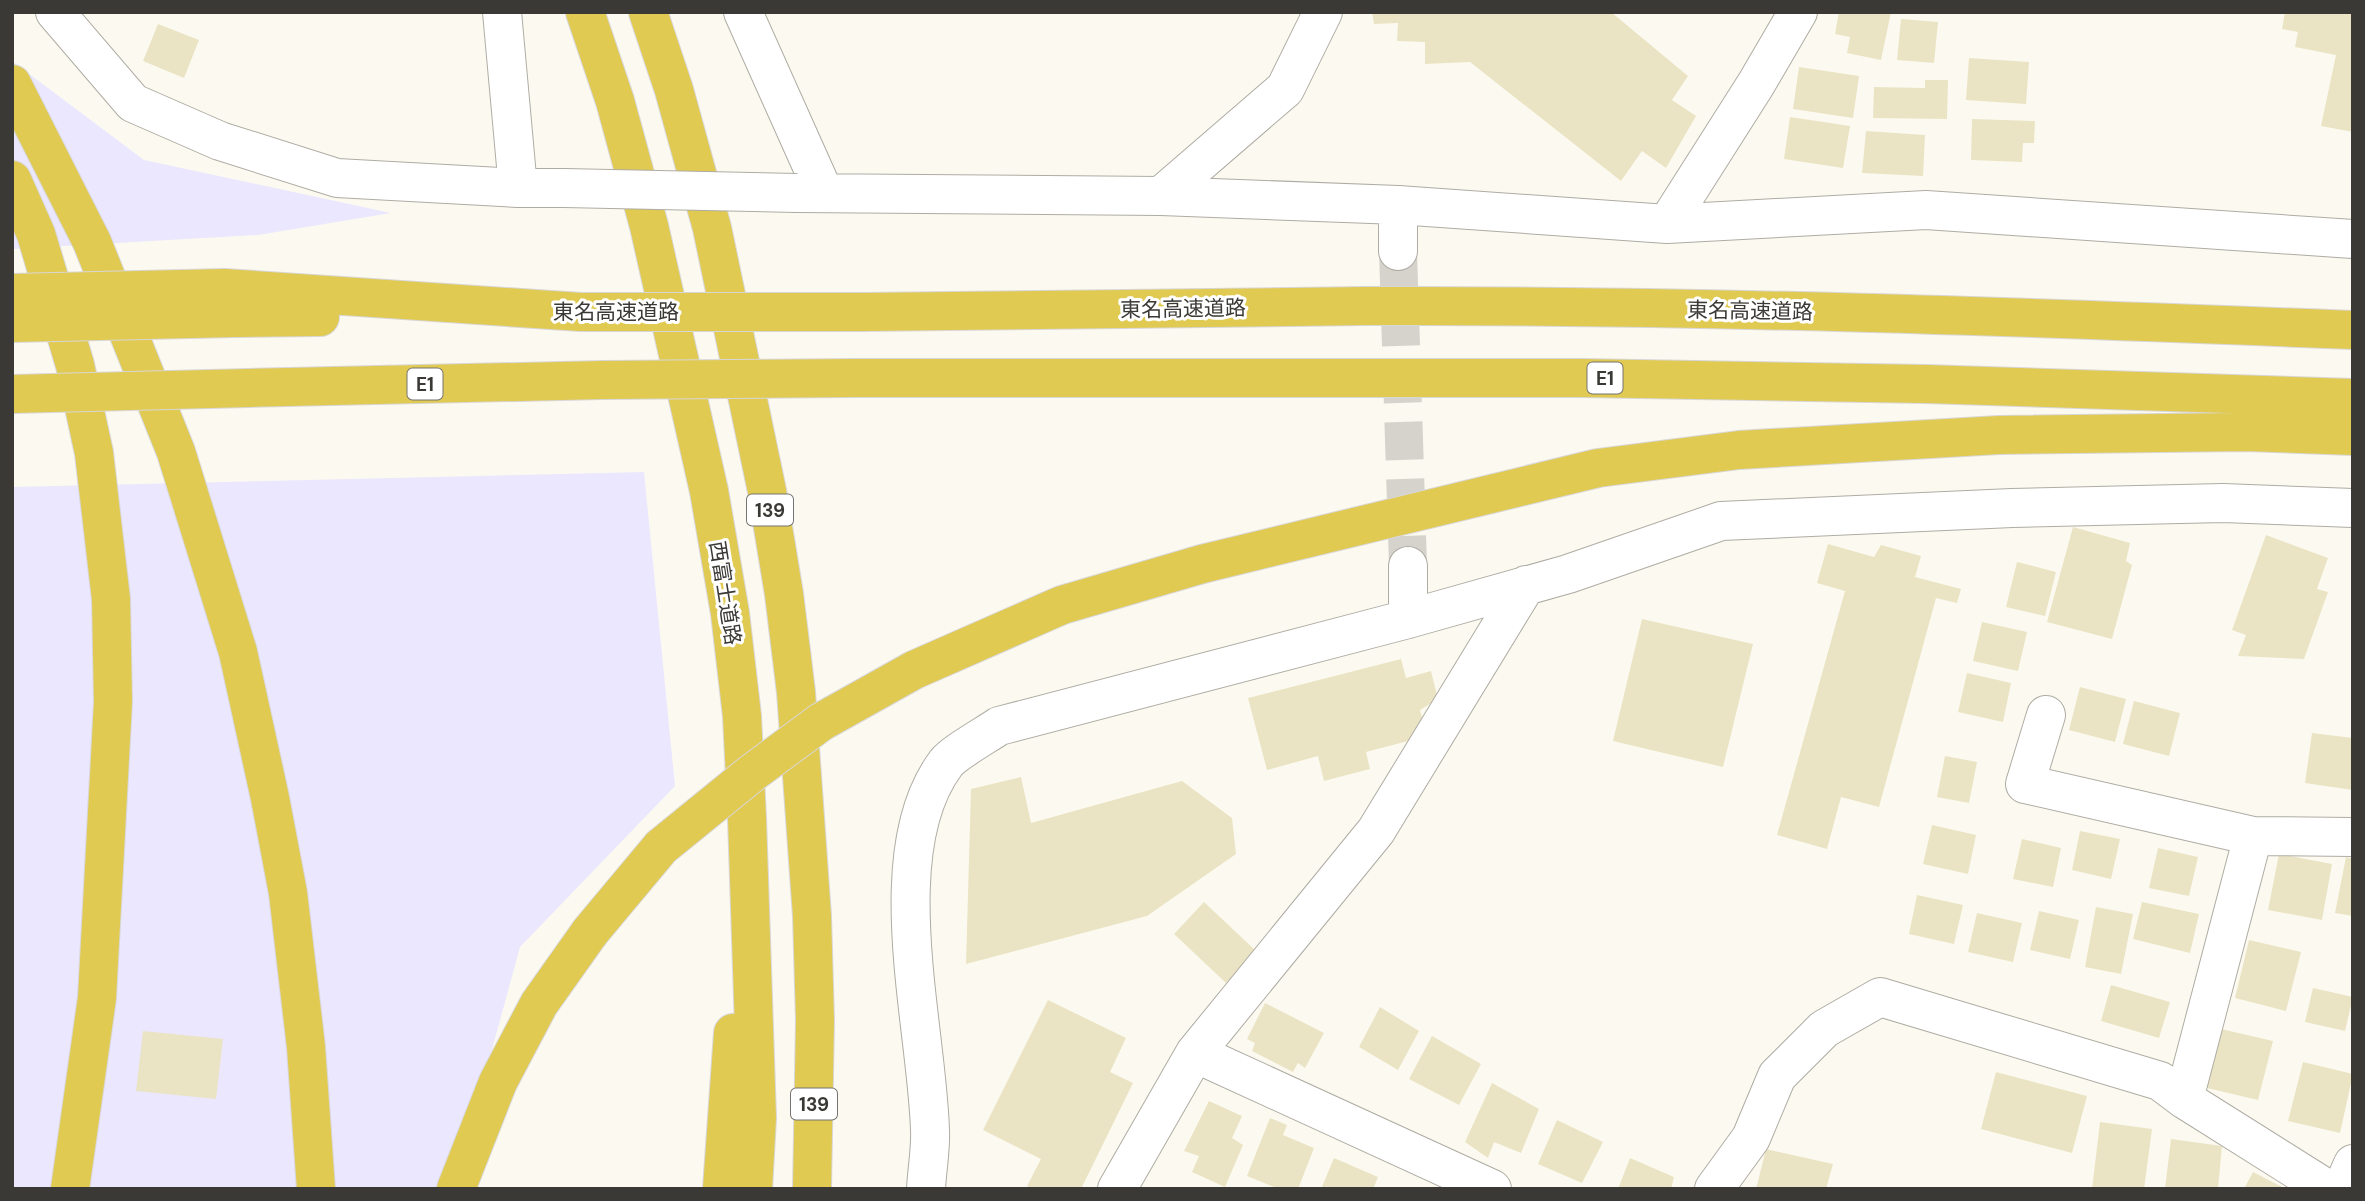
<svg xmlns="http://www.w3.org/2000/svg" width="2365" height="1201" viewBox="0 0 2365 1201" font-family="'DM Sans','Noto Sans JP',sans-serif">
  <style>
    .green { fill: #ebe7fe }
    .building { fill: #eae4c4 }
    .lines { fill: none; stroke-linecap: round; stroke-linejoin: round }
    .minor-tunnel { stroke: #d5d3cb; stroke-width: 38; stroke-dasharray: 38 19; stroke-linecap: butt }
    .minor-casing { stroke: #aeaca3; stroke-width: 40 }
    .highway-casing { stroke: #d8d7d7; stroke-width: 40 }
    .minor { stroke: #fff; stroke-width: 38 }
    .highway { stroke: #e1ca51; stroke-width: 38 }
    .minor-bridge-casing { stroke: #aeaca3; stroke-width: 40; stroke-linecap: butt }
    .highway-bridge-casing { stroke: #d8d7d7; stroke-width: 40; stroke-linecap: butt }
    .minor-bridge { stroke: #fff; stroke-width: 38 }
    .highway-bridge { stroke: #e1ca51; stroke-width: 38 }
    .labels { text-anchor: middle; stroke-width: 6; stroke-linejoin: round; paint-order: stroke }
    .shield { fill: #fff; stroke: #757472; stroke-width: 2 }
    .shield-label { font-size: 19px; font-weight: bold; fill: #3a3935 }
    .street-label { font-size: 21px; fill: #3a3935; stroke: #fff }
  </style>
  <rect width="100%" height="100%" fill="#fcfaf0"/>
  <path class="green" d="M12,61l132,99 247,53 -133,22 -246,14z
    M644,472l31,314 -155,161 -66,242h-442v-702z"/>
  <path class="building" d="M1372,12h239l77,64 -16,24 24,16 -30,52 -24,-17 -21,30 -151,-119 -45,2v-22l-28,-1 1,-18 -24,1z
    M1839,12h52l-10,48 -34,-7 3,-16 -15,-3z
    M2285,12h68v120l-32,-6 15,-71 -41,-8 3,-15 -16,-3z
    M1901,19l37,3 -4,41 -37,-3z
    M158,24l41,16 -15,38 -41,-17z
    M1969,58l60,4 -3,42 -60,-4z
    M1799,67l60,9 -6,42 -60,-9z
    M1925,80h23l-1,39 -74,-1 1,-31 51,1z
    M1790,117l60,9 -7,42 -59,-9z
    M1972,119l63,2 -1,22h-11l-1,19 -51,-2z
    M1866,131l59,4 -2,41 -61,-3z
    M2073,527l57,16 -4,18 6,4 -20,74 -65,-17z
    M2266,535l62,23 -11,31 11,3 -24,67 -66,-3 8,-21 -14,-5z
    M1828,544l46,13 7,-12 40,11 -6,21 46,12 -4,14 -21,-5 -57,209 -38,-10 -14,52 -50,-14 68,-244 -28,-8z
    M2017,562l39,10 -11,44 -39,-9z
    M1642,619l111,25 -30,123 -110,-26z
    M1982,622l45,10 -9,39 -45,-10z
    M1401,659l5,19 25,-7 7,28 -18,11 7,26 -61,16 4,17 -46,12 -6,-25 -51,14 -19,-72z
    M1967,673l44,10 -8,39 -45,-10z
    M2080,687l46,12 -11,43 -46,-12z
    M2134,701l46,12 -11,43 -46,-12z
    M2312,733l41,5v52l-48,-7z
    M1945,756l32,6 -8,41 -32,-6z
    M1021,777l10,46 151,-42 50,37 4,36 -89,62 -181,48 5,-175z
    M1932,825l44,10 -8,39 -45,-10z
    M2080,831l40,8 -9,40 -39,-9z
    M2022,839l39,9 -8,39 -40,-8z
    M2158,848l40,9 -9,39 -40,-8z
    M2279,854l53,10 -10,56 -54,-10z
    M2346,857l7,2v57l-18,-3z
    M1917,895l46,10 -9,39 -45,-10z
    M1204,902l52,49 -30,32 -52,-49z
    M2142,902l57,12 -9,39 -57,-14z
    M2096,907l37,7 -12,60 -36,-7z
    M2039,911l40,9 -9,39 -40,-9z
    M1977,913l45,10 -9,39 -45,-10z
    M2249,940l52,12 -15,59 -51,-13z
    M2111,985l59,17 -11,36 -58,-17z
    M2313,988l40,9 -8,34 -40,-9z
    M1048,1000l78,38 -16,34 23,11 -52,106h-49l-5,-3 14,-27 -58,-29z
    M1265,1003l59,30 -19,35 -7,-5 -5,9 -41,-21 3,-8 -8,-4z
    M1380,1007l39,24 -21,39 -39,-23z
    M2221,1029l52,12 -15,59 -51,-12z
    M143,1031l80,8 -7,60 -80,-8z
    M1432,1036l49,28 -22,41 -50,-26z
    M2303,1062l50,12 -13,59 -52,-12z
    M1996,1072l91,24 -15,57 -91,-24z
    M1492,1083l47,26 -18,44 -27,-11 -6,16 -23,-16z
    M1209,1101l33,15 -10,22 11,7 -18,42 -33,-15 7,-16 -15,-5z
    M1270,1118l17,7 -4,10 31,13 -16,41h-19l-32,-13z
    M1557,1120l46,22 -21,41 -44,-19z
    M2100,1122l52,7 -8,60h-52z
    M2171,1139l51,7 -4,43h-53z
    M1766,1149l67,15 -7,25h-70z
    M1334,1158l44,19 -5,12h-52z
    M1630,1158l44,19 -3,12h-53z
    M2253,1172l33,17h-42z"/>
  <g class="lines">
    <path class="minor-tunnel" d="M1398,251l10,315"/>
    <g class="minor-casing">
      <path id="minor" d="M55,12l78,91 87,38 117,37 181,10h46
        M502,12l16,176
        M743,12l81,181
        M797,193l364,3 237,9 269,19 259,-14 427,29
        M1161,196l124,-107 38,-77
        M1667,224l89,-140 42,-72
        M1398,251v-46
        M1408,619v-53
        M2046,715l-21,69 228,52 100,1
        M1195,1053l297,136
        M2184,1099l69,-263
        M926,1189c1,-20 5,-40 4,-59 -3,-104 -51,-278 16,-367 9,-11 40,-28 53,-37l409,-107 160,-45 153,-53 291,-13 211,-5 130,5
        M1117,1189l78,-136 181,-222 150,-246
        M1714,1189l37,-51 26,-62 47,-47 56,-32 280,84 24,18 143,90
        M2342,1189l11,-25"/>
    </g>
    <g class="highway-casing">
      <path id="highway" d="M585,12l30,89 34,125 60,265 21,122 12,103 5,102 10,300 -4,71
        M648,12l26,78 38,138 55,263 17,103 12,98 16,224 3,104 -3,169
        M12,84l80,158 84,210 62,200 32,146 18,95 18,154 10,142
        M12,180l24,54 39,131 19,88 17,146 2,103 -16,296 -27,191
        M224,288l357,24
        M863,312c169,-2 339,-5 509,-6 327,-1 654,11 981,24
        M235,318l85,-1
        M856,378h726l344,6 427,14
        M248,388l355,-8
        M914,670l148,-65 140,-41 396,-96 141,-18 260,-15 247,-3 107,4
        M456,1189l42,-107 41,-78 51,-72
        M722,1189l11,-156"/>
    </g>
    <use href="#minor" class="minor"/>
    <use href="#highway" class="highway"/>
    <g class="minor-bridge-casing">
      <path id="minor-bridge" d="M564,188l233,5"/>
    </g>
    <g class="highway-bridge-casing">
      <path id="highway-bridge" d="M12,293l212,-5
        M581,312h282
        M12,323l223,-5
        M603,380l253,-2
        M12,394l236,-6
        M590,932l71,-85 91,-74 69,-51 93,-52"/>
    </g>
    <use href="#minor-bridge" class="minor-bridge"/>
    <use href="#highway-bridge" class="highway-bridge"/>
  </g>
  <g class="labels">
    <g class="shield">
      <rect x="1587.5" y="362.5" width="35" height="31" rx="5"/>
      <rect x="407.5" y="368.5" width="35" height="31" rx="5"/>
      <rect x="747" y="494.5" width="46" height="31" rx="5"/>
      <rect x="791" y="1088.5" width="46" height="31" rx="5"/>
    </g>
    <g class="shield-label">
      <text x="1605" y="385">E1</text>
      <text x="425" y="391">E1</text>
      <text x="770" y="517">139</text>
      <text x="814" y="1111">139</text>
    </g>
    <g class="street-label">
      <text transform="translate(1183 309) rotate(-1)" y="7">東名高速道路</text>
      <text transform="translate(1750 311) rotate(1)" y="7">東名高速道路</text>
      <text x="616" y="319">東名高速道路</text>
      <text transform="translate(725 593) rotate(81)" y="7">西富士道路</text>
    </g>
  </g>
  <rect width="2365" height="1201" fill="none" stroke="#3a3935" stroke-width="28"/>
</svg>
